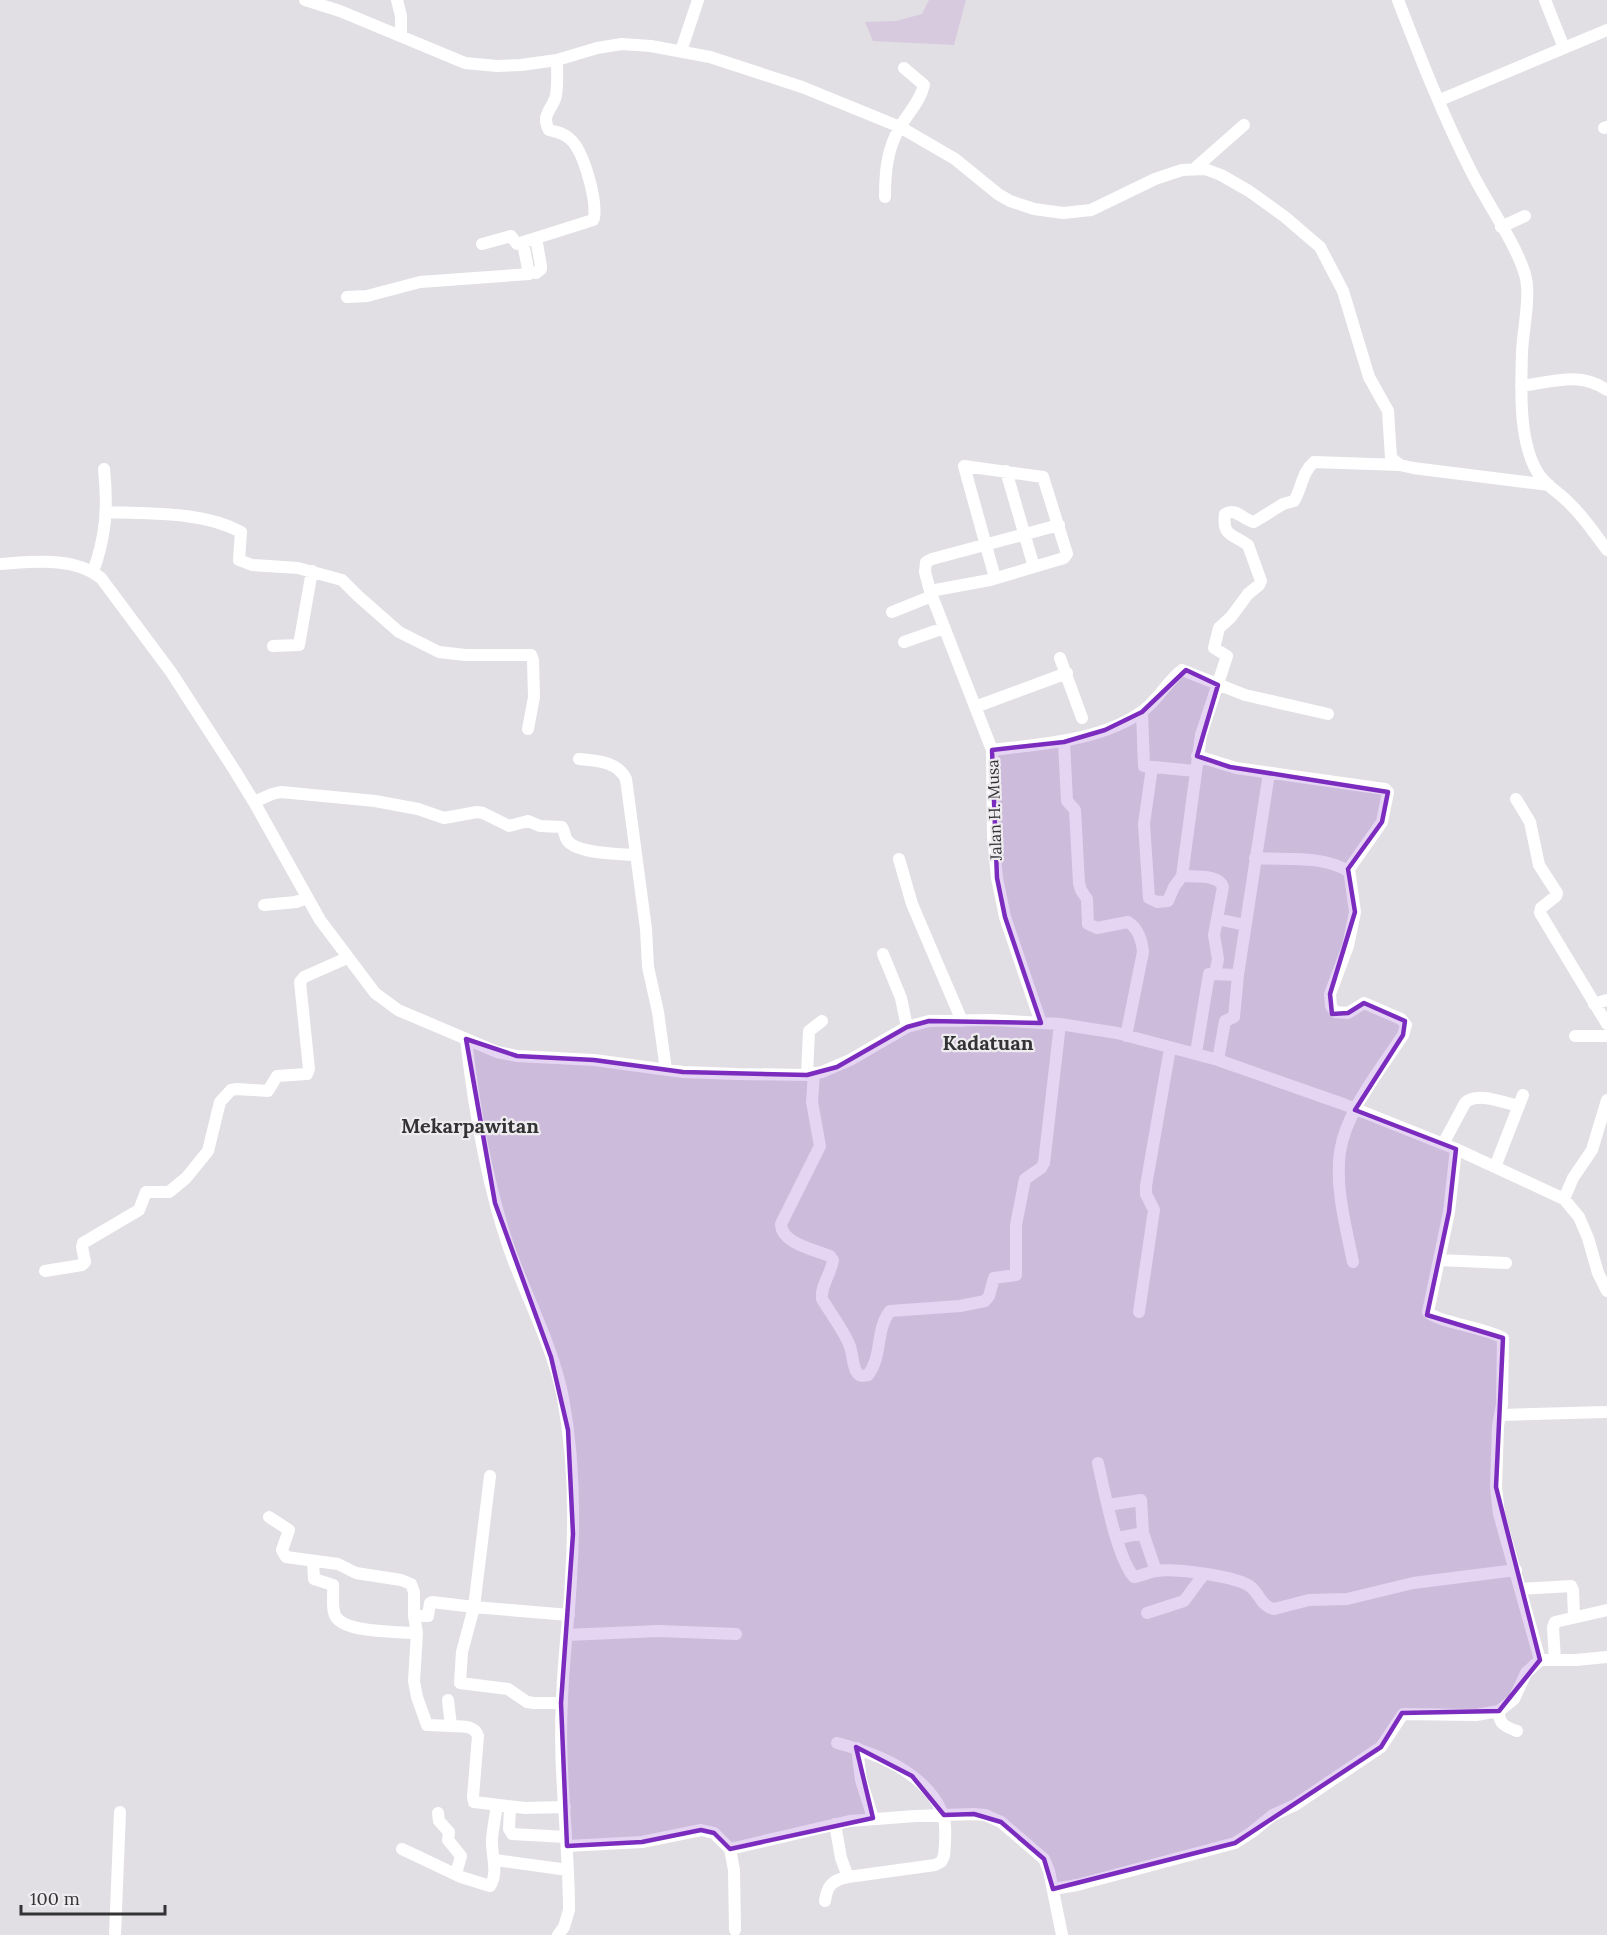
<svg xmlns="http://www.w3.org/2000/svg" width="1607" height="1935" viewBox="0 0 1607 1935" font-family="Lora,serif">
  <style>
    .green { fill: #d7cadf }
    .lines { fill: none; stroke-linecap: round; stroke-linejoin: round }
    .minor { stroke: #fff; stroke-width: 12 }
    .marked { fill: #7b2cbf; fill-opacity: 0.2; stroke: #7b2cbf; stroke-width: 4.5; stroke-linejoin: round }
    .labels { text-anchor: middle; stroke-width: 4.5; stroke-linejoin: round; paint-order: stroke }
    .street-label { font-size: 16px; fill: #333234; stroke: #efecf0 }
    .quarter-label { font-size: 20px; font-weight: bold; fill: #333234; stroke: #efecf0 }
  </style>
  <rect width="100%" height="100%" fill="#e1dfe3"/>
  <path class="green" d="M929,0h37l-12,45 -81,-4 -8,-19 31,-1 26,-7z"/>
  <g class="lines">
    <path class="minor" d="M305,0l35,11 125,52 32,3 24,-1 36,-5 40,-12 25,-4 29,2 59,11 92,30 98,40 55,32 43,35 12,7 24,8 29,4 28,-3 64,-31 27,-9 23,-1 16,6 28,16 36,26 35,30 23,44 26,86 19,34 3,47 9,7 13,3 136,17
      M397,0l4,16v20
      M1398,0c22,57 45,116 73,171 16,32 42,68 53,100 8,22 -1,57 -2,81 -1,37 -4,93 18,124 8,11 21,18 30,28 14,13 25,30 37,46
      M1545,0l19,48
      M681,51l17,-51
      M1440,100l167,-70
      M1604,128l3,-1
      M1194,169l50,-44
      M885,197c0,-25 2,-48 15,-70 8,-14 20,-25 24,-42l-20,-17
      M1501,227l24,-11
      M482,244l29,-8 6,8 76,-24 1,-2c3,-18 -10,-67 -24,-79 -6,-6 -13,-7 -21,-9 -9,-16 5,-22 7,-35 2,-11 1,-24 1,-35
      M536,273l5,-4v-3l-5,-28
      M347,297l20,-1 53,-14 109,-8 -6,-31
      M1521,386c32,-4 58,-15 86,4
      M1006,471l28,96
      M107,512c43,2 95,-1 134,20l-2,28 13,5 46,3 44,12 16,16 41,36 40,20 26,3h66l2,5 1,37 -6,32
      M0,564c32,-2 74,-8 101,14l70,94 64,99 19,31 66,118 55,73 23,17 99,42 20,4 77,4 89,12 54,2 70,1 15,-3 28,-12 57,-33 22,-6 62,-1 69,4 57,9 101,27 125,44 113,45 108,50 15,18 9,21 10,35 9,18
      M93,572c13,-36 15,-65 11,-103
      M930,591l60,-11 74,-22 3,-4 -24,-77 -79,-11 31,112
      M892,612l40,-16
      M904,642l40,-14
      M273,646l26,-1 13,-74
      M1060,658l22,60
      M975,707l92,-34
      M1142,712l2,54 51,5
      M1064,742l3,59 8,9 4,73 2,7 6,9 1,25 9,4 31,-6c11,7 14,19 15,30l-17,84
      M992,750c49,-6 111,-9 152,-40 14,-11 24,-29 38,-40l63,25 83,19
      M1197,756l39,12 149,21 3,3 -6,30 -33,47 6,43 -7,34 -18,48 1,12 4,6 13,1 16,-10 37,16 5,6 -3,10c-22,34 -57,76 -63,117 -5,36 6,75 13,110
      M579,759c18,2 38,2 47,20l20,150 2,38 10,45 8,58
      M1152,767l-8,57 5,74 8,4 11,-1 6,-14 8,-11
      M1516,799l14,23 9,43 18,28 -1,3 -15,12 -1,5 67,111
      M254,802l18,-8 9,-2 94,9 43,8 26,9 33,-6 6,1 26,13 19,-5 12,5 22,1c3,4 2,9 5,13 9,14 53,14 69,15
      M1255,858c30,2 67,-3 93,13
      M899,859l13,45 50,117
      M264,905l32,-3 11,-4
      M1217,919l28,6
      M883,954l18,44 6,29
      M1215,974l3,-15 -4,-24 9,-48c-4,-13 -28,-10 -41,-11l19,-141 26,-79 -13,-8 5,-20 12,-11 17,-23 11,-9 2,-4 -13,-36c-15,-11 -26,-8 -23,-31 11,-7 18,6 29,8l29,-18 11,-3c8,-13 8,-29 20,-39l86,3
      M1594,1004l13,-4
      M1041,1023l-36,-106 -8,-39 -4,-42 -1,-86 -62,-159 -5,-19 1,-10 6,-3 127,-34
      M1575,1036h32
      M466,1039c8,70 20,142 43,209 17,49 44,98 54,150 11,59 12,121 8,181 -2,41 -8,81 -9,122 -4,70 7,140 7,209l-5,17 -6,8
      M1196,1053l13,-79 29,1 31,-202
      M1218,1060l7,-39 9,-4 4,-42
      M814,1073l-2,29 8,44 -39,78c0,19 34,26 49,32l3,4c-2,14 -13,27 -11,39 9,15 20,29 27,45 4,9 3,19 7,27 3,6 7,5 12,4 15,-19 7,-45 22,-64l70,-5 25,-5 4,-5 5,-18 22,-3v-50l9,-46 16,-11 3,-5 16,-139
      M807,1075l2,-44 13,-10
      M1443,1144l22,-41c12,-12 39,0 54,3
      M1456,1149l-7,63 -21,100c6,9 61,17 75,26l-1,66 -4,22 -2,61 3,27 41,146
      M1495,1167l28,-72
      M1564,1199l9,-21 19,-28 15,-50
      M1439,1260l67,3
      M45,1271l37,-6 3,-3 -3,-15 1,-4 56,-33 7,-18h23l17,-14 22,-27 12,-49 11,-12 6,-1 31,2 9,-15 30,-2 2,-5 -9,-87 4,-5 43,-19
      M1139,1312l15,-102 -8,-16v-8l24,-138
      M1501,1415l106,-3
      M1098,1463c6,27 19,95 36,114 8,-1 15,-5 22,-6 19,-3 76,5 92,14 11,6 12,21 26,24l35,-9 38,-1 66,-16 103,-13
      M490,1476l-16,131 95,8
      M1108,1505l33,-5 2,33 13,38
      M269,1517l20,13 -7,20 4,7 52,7 18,9 45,7 10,4 3,8v24l3,17 -3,48 3,16 10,28 24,1
      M1118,1538l25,-5
      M313,1562l1,17 19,6c1,10 -2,24 3,32 10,16 63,15 81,16
      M1521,1589l50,-3 2,4 1,27
      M1147,1613l37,-12 20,-27
      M414,1616h14l2,-13 2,-1 42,5 -12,45 -2,31 48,6 19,13 7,1h27
      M567,1635l91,-4 78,3
      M1555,1660l-2,-32 2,-6 52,-12
      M448,1700l3,26c10,1 23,-2 27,10l-5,61 1,5 51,6 40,-1
      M1499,1711c-1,13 7,16 18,20
      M857,1748l4,32 12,38
      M510,1807l-1,22 3,5 54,3
      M438,1813l1,8 10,11 -1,8 13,16 -5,18
      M835,1824l6,34 7,19 87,-12 6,-3 3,-6c1,-11 3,-31 -1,-42 -18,-42 -65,-60 -106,-71
      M567,1846l75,-4 59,-12 13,3 16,16 120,-28 65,-5 59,-2 11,1 16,7 43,37 5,12 13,64
      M402,1849l59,28 29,9c9,-13 1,-32 2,-47 1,-11 3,-22 5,-33
      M730,1849l4,21 1,60
      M495,1860l73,10
      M1053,1889l24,-4 158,-42 17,-11 21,-17 22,-10 86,-58 22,-33 73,1 23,-4 15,-12 12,-26 14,-13h36l31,-3
      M825,1901c2,-15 7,-21 23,-24
      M115,1935l5,-123"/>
  </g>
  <path class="marked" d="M1186,670l32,15 -21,71 33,11 158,25 -6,30 -34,47 7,43 -25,82 2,20 16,-1 16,-10 41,18 -2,14 -48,75 101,39 -7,63 -22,103 76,23 -7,149 44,173 -41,51 -97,2 -21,34 -146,96 -182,46 -9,-30 -43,-37 -27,-8 -30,1 -32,-39 -56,-29 17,71 -143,31 -16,-16 -13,-3 -59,12 -75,4 -6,-143 12,-169 -5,-104 -17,-73 -56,-154 -29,-164 51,17 77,4 89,12 124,3 30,-8 70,-40 22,-6 112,2 -36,-106 -8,-39 -5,-128 72,-8 41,-12 37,-18z"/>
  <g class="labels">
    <g class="street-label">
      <text transform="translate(994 810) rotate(-92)" y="6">Jalan H. Musa</text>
    </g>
    <g class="quarter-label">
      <text x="988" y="1050">Kadatuan</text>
      <text x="470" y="1133">Mekarpawitan</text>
    </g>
  </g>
  <path d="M21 1905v9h144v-9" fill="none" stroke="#333234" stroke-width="3"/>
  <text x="30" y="1905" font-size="18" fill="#333234" stroke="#efecf0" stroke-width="4.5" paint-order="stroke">100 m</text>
</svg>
